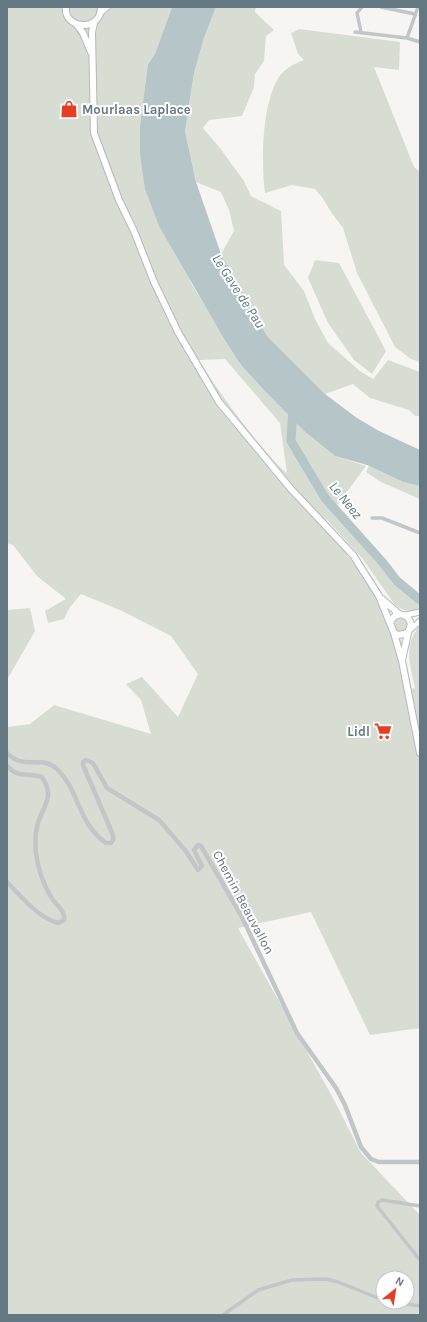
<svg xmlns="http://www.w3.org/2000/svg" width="427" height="1322" viewBox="0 0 427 1322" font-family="Karla,sans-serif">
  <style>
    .green { fill: #d7ddd3; fill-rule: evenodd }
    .water { fill: #b6c5c7 }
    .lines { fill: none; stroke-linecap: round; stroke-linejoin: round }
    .river { stroke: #b6c5c7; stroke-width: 9 }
    .secondary-casing { stroke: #b3b9bd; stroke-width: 7 }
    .primary-casing { stroke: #b4b9bc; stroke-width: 8 }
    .minor { stroke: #c1c6c8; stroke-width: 3.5 }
    .tertiary { stroke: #c1c6c8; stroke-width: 4.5 }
    .secondary { stroke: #fff; stroke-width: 5 }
    .primary { stroke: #fff; stroke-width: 6 }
    .labels { text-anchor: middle; stroke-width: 4; stroke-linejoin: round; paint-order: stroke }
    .poi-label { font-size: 13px; font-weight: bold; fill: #647884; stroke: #fff; text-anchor: start }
    .street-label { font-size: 13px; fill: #647884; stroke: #fff }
    .water-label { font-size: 14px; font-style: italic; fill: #5f7b80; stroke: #fff }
  </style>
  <rect width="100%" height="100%" fill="#f6f5f2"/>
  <path class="green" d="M7,7h165l-17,47 -7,10 -8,61v29l51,129 50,82 22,24 41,42 31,25 31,10 -34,46 61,69 27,23v4c-10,5 -17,3 -25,-3l-33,-47 -36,-39 -3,3 72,98 8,-2 5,5 -3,7 -6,1 13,58 3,-1c-5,-23 -12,-44 5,-63v403l-50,7 -59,-123 -73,16 95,170 28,55 59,62v100h-413v-588l23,-3 24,-19 97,29 -10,-34 -15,-16 16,-7 36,40 20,-43 -27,-38 -49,-25 -41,-17 -11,13 -6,12 -16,4 -3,-12 21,-12 -29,-23 -24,-31 -6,-2zM225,359l55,64 7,50c-12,-9 -20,-21 -30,-32 -21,-26 -41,-53 -58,-81zM383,1278h24v24h-24z
    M216,7h40l-1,5 19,18 -8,6 -2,25 -9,13 -1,13 -12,29 -33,4 -6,8 17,20 24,33 7,15 30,15 3,54 20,26 11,28 13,24 32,28 13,8 15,-19 32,12v44h-5l-6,-6 -39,-12 -17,-14 -28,10 -58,-58 -35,-60 -11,-22 13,-23 -5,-21 -8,-18 -25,-10 -11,-51 9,-58 10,-35z
    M299,29l101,13 -1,28 -25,-3 40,100 6,5v190l-9,-3 -16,-12 -38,-74 -14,-45 -12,-16 -9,-15 -7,-8 -23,-4 -27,8c-4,-30 -3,-83 11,-111 6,-12 17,-18 28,-22l-6,-6 -7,-21z
    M315,260l24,3 47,88 -14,23 -18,-14 -26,-37 -20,-45z
    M369,466l34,16 17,4v13l-39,-17 -15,-10z
    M30,608l5,23 -28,49v-70z"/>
  <path class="water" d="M172,7h44l-12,31 -10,35 -9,58 11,51 25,72 11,22 35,60 58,58 32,24 22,13 41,19v36l-17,-4 -36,-17 -32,-9 -31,-25 -41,-42 -22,-24 -18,-28 -64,-111 -14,-37 -5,-35v-29l8,-61 7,-10z"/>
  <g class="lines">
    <path class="river" d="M293,407l-2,34 34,57 58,65 14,18 23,19"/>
    <g class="secondary-casing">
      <path id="secondary" d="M406,615l14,-3
        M411,629l9,-8"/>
    </g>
    <g class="primary-casing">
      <path id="primary" d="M66,7c-3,22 35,26 35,0
        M101,12l6,-5
        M94,23l-2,9 2,101 25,67 15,31 20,51 24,50 41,70 72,87 62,66 26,41 15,37 8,28 18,92
        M77,25l6,8 8,19
        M382,599l17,15
        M390,623c5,-12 17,-11 21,1l-3,9 -9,2 -5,-2
        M402,660l6,-27"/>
    </g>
    <path class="minor" d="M381,7l34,7
      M355,32l52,6 13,4
      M361,32l-4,-19 5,-6
      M407,38l11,-31
      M372,518h10l38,15
      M420,1206l-38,-6 -4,2 -1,4 43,54
      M394,1302l26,4
      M223,1315l35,-25 34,-10 34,-1 12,3 45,18"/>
    <path class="tertiary" d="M7,753c3,3 7,6 10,7 14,6 29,-3 41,10 22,22 19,52 48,73h5l2,-3v-5l-30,-70v-3l3,-2 7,3 14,25 52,32 26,30 13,20 4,-4 -8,-16 4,-5 3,1 41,71 55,116 39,55 9,17 16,42 10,12 8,3h41
      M7,766c12,13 20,6 35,11 13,20 2,27 -4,46 -3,10 -3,20 -2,30 2,15 7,31 15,44 4,7 15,14 13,23l-6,3c-21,-6 -37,-27 -51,-41"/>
    <use href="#secondary" class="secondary"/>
    <use href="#primary" class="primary"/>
  </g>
  <defs>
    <g id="shop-bare" transform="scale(1.38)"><path d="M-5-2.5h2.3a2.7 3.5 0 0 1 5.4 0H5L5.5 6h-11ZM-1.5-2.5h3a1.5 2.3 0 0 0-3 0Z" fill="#e53e22" stroke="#fff" stroke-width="2.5" paint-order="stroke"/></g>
    <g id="supermarket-bare" transform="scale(1.38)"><path d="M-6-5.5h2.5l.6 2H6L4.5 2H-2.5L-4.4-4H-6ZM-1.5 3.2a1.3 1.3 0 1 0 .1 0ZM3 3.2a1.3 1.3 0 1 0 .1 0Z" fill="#e53e22" stroke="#fff" stroke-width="2.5" paint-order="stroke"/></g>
  </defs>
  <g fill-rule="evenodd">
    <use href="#shop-bare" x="69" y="109"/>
    <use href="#supermarket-bare" x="383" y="731"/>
  </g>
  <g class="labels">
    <g class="poi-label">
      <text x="82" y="114">Mourlaas Laplace</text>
      <text x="370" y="736" text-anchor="end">Lidl</text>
    </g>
    <g class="street-label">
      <text transform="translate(244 902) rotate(62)" y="5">Chemin Beauvallon</text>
    </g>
    <g class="water-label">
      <text transform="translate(239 291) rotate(57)" y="5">Le Gave de Pau</text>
      <text transform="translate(346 500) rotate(51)" y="5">Le Neez</text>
    </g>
  </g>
  <rect width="427" height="1322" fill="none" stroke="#647884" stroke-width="16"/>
  <g transform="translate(395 1290) rotate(30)"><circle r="19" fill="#ffffff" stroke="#c1c9ce"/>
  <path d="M0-3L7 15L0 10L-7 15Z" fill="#e53e22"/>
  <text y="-6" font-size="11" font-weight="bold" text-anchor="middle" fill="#647884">N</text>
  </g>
</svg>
